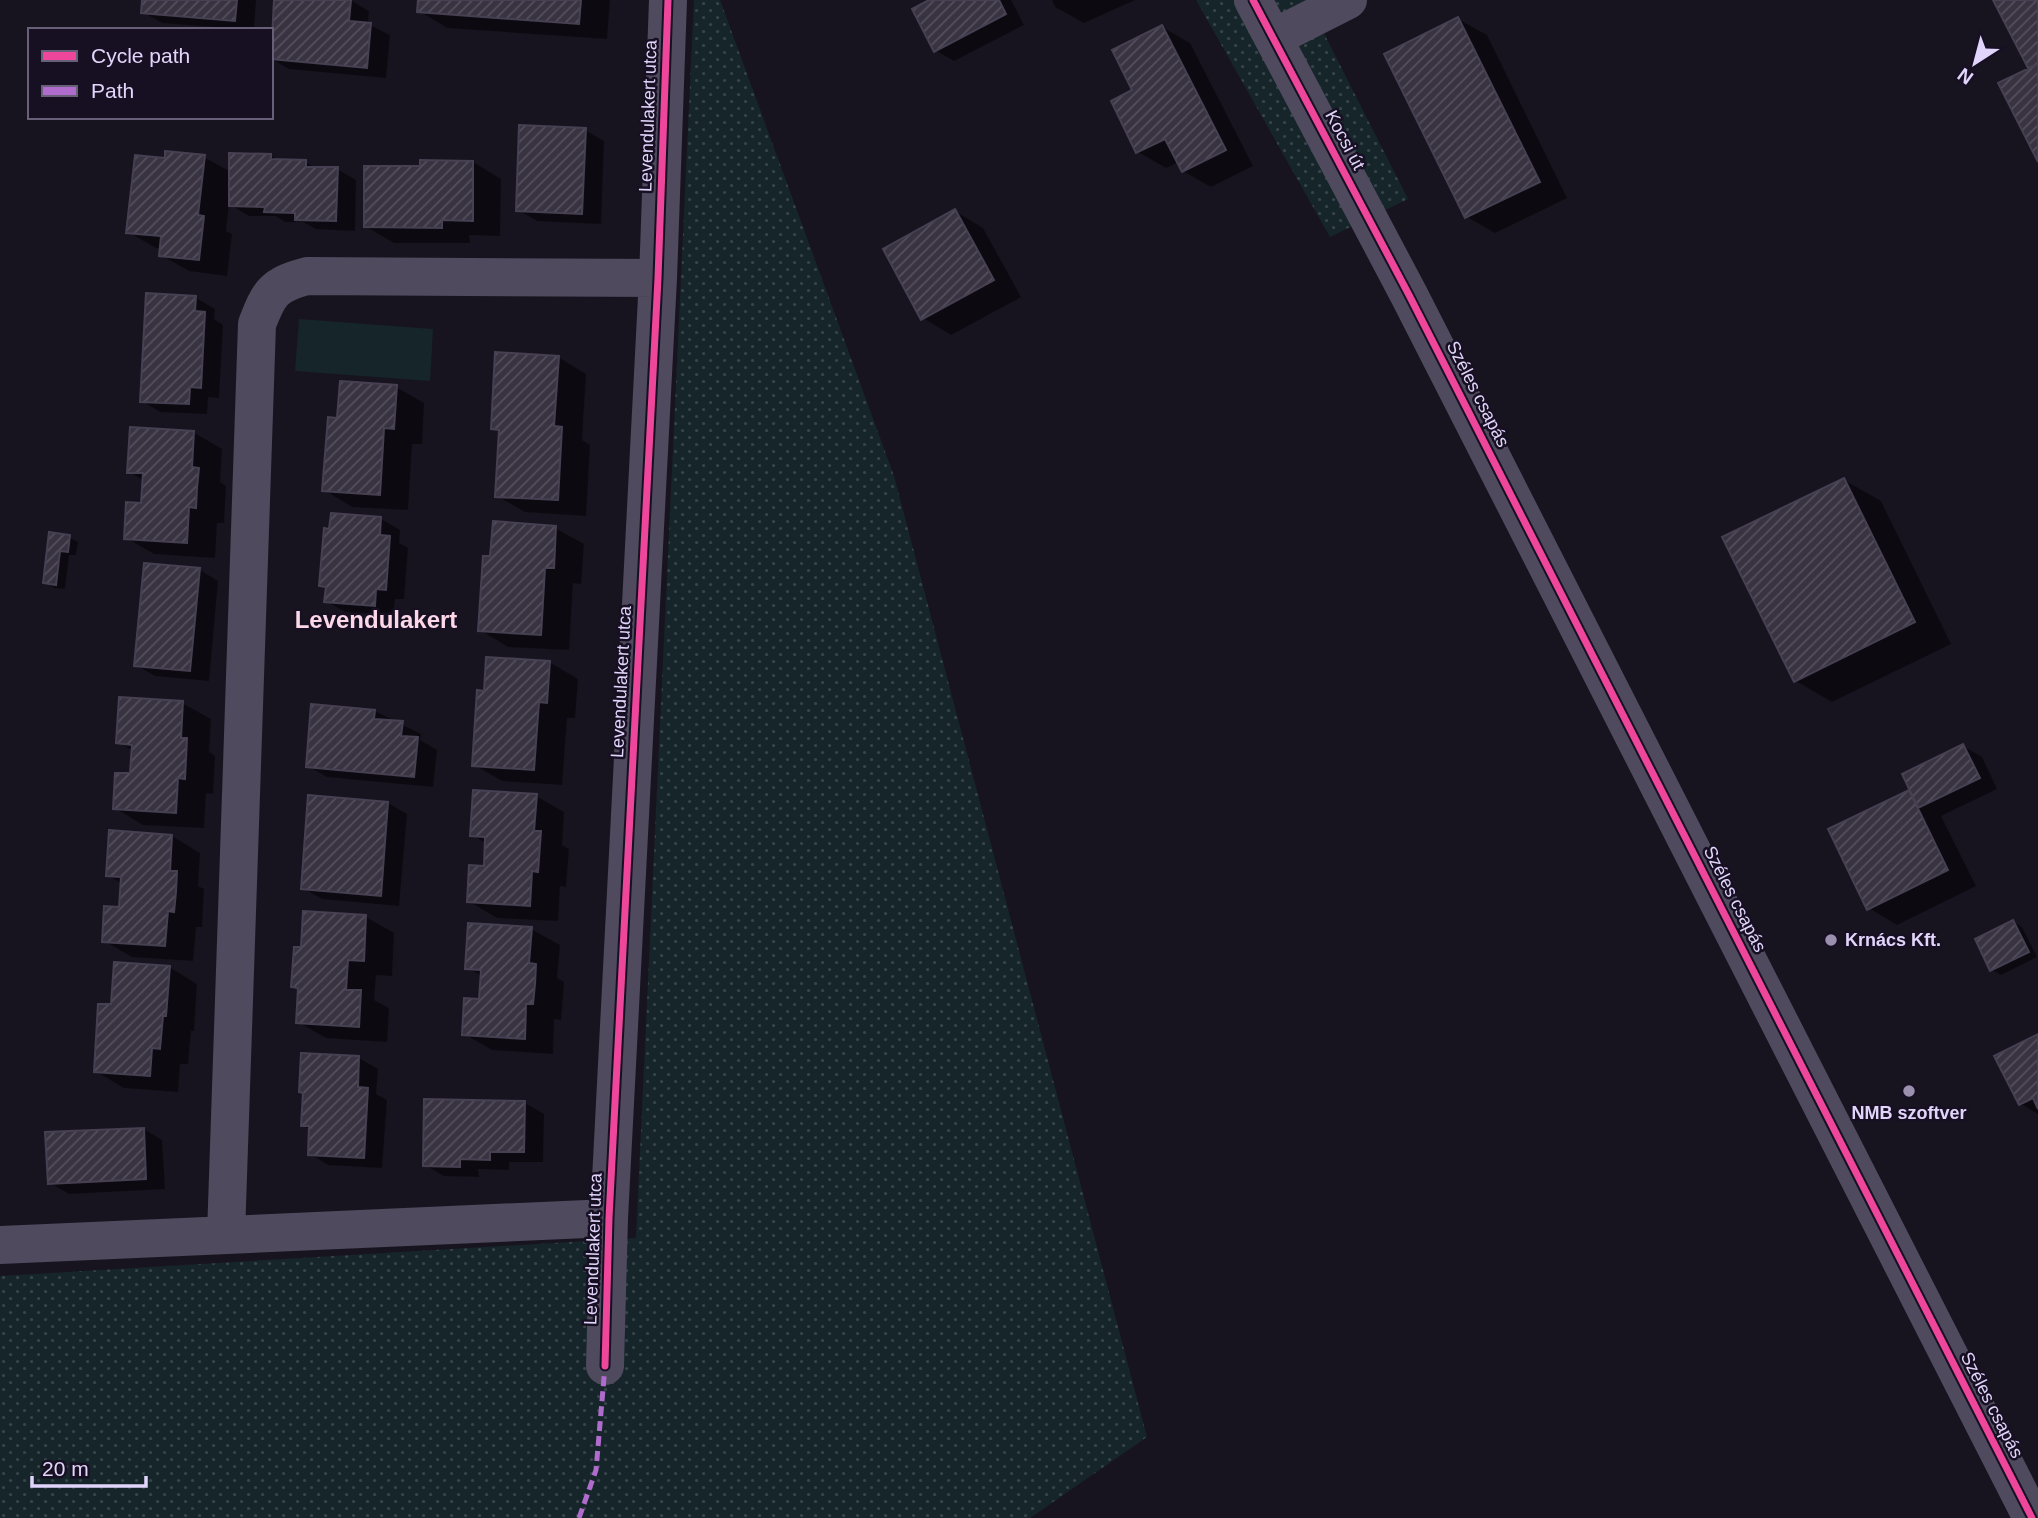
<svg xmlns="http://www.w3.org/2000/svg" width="2038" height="1518" viewBox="0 0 2038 1518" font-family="Arial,sans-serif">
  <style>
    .grass { fill: url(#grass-dots) }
    .park { fill: #15252a }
    .shadow { fill: #0007 }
    .building { fill: url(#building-hatch); stroke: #464052; stroke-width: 2 }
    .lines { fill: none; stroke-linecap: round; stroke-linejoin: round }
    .minor { stroke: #4f4a5e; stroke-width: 38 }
    .quiet { stroke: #b06ccc; stroke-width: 5; stroke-dasharray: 10 5; stroke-linecap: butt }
    .cycleway-casing { stroke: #171023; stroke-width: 11 }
    .cycleway { stroke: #ed469a; stroke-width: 7 }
    .poi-dot { fill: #9b91ae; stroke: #171023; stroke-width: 2.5 }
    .labels { text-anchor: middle; stroke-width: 5; stroke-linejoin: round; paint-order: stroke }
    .street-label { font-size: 18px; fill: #e2d5fb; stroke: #171023 }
    .poi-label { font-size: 18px; font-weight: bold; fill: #e2d5fb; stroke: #171023; text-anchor: start }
    .district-label { font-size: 24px; font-weight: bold; fill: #fbd7e7; stroke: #171023 }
  </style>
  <defs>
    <pattern id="grass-dots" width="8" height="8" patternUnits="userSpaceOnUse" patternTransform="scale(1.75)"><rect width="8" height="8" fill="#15252a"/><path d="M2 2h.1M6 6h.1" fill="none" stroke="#37444a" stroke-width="1.8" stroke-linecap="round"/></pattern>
    <pattern id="building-hatch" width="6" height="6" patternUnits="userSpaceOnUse" patternTransform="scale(1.75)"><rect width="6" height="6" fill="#383241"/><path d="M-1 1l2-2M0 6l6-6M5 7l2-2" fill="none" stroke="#544f5d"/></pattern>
  </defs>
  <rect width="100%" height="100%" fill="#18141f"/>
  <path class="grass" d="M694,0h26l174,476 253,961 -117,81h-1030v-242l636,-38z
    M1196,0h111l101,199 -78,38z"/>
  <path class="park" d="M299,319l134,10 -3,52 -135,-10z"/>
  <path class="shadow" d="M144,0h112l-2,30 -92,-7 -19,-11z
    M275,0h75l19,11 -1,13 22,11 -4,43 -97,-9 -18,-10z
    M419,0h191l-3,39 -160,-11 -28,-17z
    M933,0h78l13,25 -70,36 -19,-11z
    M1052,0h83l-51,23 -29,-16z
    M1458,19l29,16 80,163 -72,35 -28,-16z
    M1162,27l28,16 63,123 -42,21 -28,-16 -4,-9 -13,6 -28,-16 -4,-61z
    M585,130l19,11 -3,83 -64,-3 -19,-11z
    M270,155l10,6 25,1 12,7h20l19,11 -1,51 -39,-2 -13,-7h-18l-9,-6h-27l-20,-12 -3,27 6,3 -5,42 -38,-5 -28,-16v-6l-5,-1 -28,-16 38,-72 38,-3 27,15z
    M473,162l28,17 -1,57 -31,-1 1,8h-76l-29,-17 57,-58z
    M955,211l28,17 38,69 -70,38 -28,-17z
    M196,298l19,11 -1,10 9,6 -4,73 -11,-1 -1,17 -47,-2 -18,-11z
    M558,357l28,17 -4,66 8,5 -4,71 -61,-4 -28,-16 3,-63 -8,-5z
    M396,387l28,16 -2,41h-10l-4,66 -56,-3 -28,-17 15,-70z
    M193,432l29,17 -2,33 6,4 -1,19 -1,18h-7l-2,35 -61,-4 -28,-16 17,-33 2,-24 -16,-9z
    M1844,480l37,21 70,143 -119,58 -36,-21z
    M381,519l19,11 -1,13 9,5 -4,51h-9l-2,17 -48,-4 -19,-11 1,-12 -6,-4z
    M555,528l29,16 -3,40 -8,-1 -4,67 -61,-3 -28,-17 12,-72z
    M50,534l19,3 9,5 -2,13h-7l-4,34 -11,-1 -9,-6z
    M200,570l18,11 -9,100 -54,-5 -19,-11z
    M549,662l29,17 -3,39h-8l-5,67 -60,-4 -28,-16 12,-72z
    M182,703l29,16 -2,33 6,4 -2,38 -7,-1 -2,35 -61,-3 -28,-17 17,-33 1,-24 -15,-9z
    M375,711l46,23 -1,6 17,10 -4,37 -106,-10 -19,-11z
    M1963,746l19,11 15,32 -56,27 35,70 -79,39 -28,-17 40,-116 4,2z
    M536,796l28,16 -2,33 7,4 -3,38 -6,-1 -2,35 -61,-3 -29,-17 17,-33 2,-24 -15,-9z
    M388,803l19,11 -8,92 -77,-7 -19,-11z
    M172,836l28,17 -2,33 6,3 -2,38h-6l-3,34 -61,-4 -28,-16 17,-32 2,-25 -16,-9z
    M366,917l28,16 -2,43 -16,-1 -2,25 15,8 -2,34 -61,-4 -28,-16 2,-32 -7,-4 9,-37z
    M2013,922l9,5 15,30 -36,18 -9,-5z
    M531,929l29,16 -3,33 7,4 -3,38 -7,-1 -1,35 -61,-4 -28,-16 17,-33 1,-25 -15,-8z
    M169,967l28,17 -3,47h-3l-3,33h-8l-2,28 -54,-4 -29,-17 18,-65z
    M2038,1036v78l-17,-10z
    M303,1055l56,3 19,11 -2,25 11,6 -5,68 -54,-3 -18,-11 1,-24 -9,-5z
    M525,1103l19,11 -1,48h-34v8l-31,-1 1,8 -35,-1 -19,-11z
    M144,1129l18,11 3,49 -96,5 -19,-11z"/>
  <path class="building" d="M142,0h95l-2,21 -94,-8z
    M274,0h77l-2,21 22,2 -4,45 -96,-9z
    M418,0h163l-2,24 -162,-12z
    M929,0h70l7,14 -72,38 -22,-43z
    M1993,0h45v64l-10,4z
    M1458,17l82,165 -75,36 -81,-164z
    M1162,25l64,125 -44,22 -17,-33 -29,14 -25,-52 21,-11 -20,-40z
    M2038,64v98l-40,-79z
    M519,125l67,3 -4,86 -66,-3z
    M165,151l40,4 -7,60 6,1 -5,44 -40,-4 2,-20 -35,-3 9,-78 30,3z
    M229,153l42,1v5l35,1v7h32l-2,54 -41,-1v-7l-31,-1 1,-5 -36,-1z
    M420,160l53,1v60l-31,-1v8l-78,-1v-61h56z
    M955,209l39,71 -73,40 -38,-71z
    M146,293l50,3 -1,15 10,1 -4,76 -11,-1 -1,17 -49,-2z
    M495,352l64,4 -5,70 8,1 -4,73 -63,-3 4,-67 -8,-1z
    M340,381l57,4 -3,44 -10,-1 -4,67 -58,-4 6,-74 9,1z
    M130,427l64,4 -2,36 7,1 -2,20 -1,20 -7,-1 -2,36 -63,-4 2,-37 15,1 2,-30h-16z
    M1844,478l71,144 -121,60 -72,-145z
    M331,513l50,4 -1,18 10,1 -4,54 -10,-1 -1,17 -51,-4 2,-15 -7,-1 5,-58 5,1z
    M493,521l63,5 -2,42h-9l-4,67 -63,-4 5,-75h7z
    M49,532l21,3 -2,17 -8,-1 -4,34 -13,-2z
    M144,563l56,5 -10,103 -56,-5z
    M486,657l64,4 -3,42 -8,-1 -5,68 -62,-4 5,-76 7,1z
    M119,697l64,4 -2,37h6l-2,41 -7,-1 -2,35 -63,-4 2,-36h15l2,-28 -16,-2z
    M311,704l64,6 -1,9 29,2 -2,15 17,1 -4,40 -108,-10z
    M1963,744l17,34 -62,30 -16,-34z
    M473,790l64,4 -3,37h7l-3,41 -6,-1 -2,35 -63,-4 2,-37 15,1 1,-29 -15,-1z
    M1909,790l39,80 -81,40 -39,-81z
    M308,795l80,7 -7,94 -80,-7z
    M109,830l63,5 -2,36h7l-1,21 -2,20 -6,-1 -3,35 -63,-4 2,-36 15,1 2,-30 -15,-1z
    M303,911l63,4 -2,46 -16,-1 -2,30h15l-2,37 -63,-4 2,-35 -7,-1 3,-40h7z
    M2013,920l16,32 -39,19 -15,-32z
    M468,923l64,4 -3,36 7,1 -1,20 -2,20h-7l-1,35 -63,-4 2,-37 15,1 2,-29 -16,-1z
    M114,962l56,4 -4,50h-3l-3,33 -8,-1 -2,28 -56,-4 4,-68h13z
    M2038,1034v75l-5,-11 -14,7 -25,-49z
    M301,1053l58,3 -1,31 10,1 -4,70 -56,-3 1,-29h-8l2,-33 -4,-1z
    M424,1099l101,2 -1,51h-34v8l-30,-1v8l-37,-1z
    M144,1128l2,51 -98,5 -3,-52z"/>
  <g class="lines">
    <path class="minor" d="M1253,0l156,295 623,1223
      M1273,38l75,-38
      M226,1235l31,-911c12,-31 16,-39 50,-48l351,2
      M0,1245l609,-27
      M605,1366l4,-148 49,-940 10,-278"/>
    <path class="quiet" d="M579,1518l17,-48 9,-104"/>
    <g class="cycleway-casing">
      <path id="cycleway" d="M1253,0l156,295 623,1223
        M605,1366l4,-148 49,-940 10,-278"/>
    </g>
    <use href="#cycleway" class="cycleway"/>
  </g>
  <g class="poi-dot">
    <circle cx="1831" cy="940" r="7"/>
    <circle cx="1909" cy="1091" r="7"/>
  </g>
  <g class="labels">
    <g class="street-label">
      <text transform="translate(648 116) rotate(-88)" y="6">Levendulakert utca</text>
      <text transform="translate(1345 140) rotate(62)" y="6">Kocsi út</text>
      <text transform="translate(1478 394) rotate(63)" y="6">Széles csapás</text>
      <text transform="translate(621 682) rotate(-87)" y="6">Levendulakert utca</text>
      <text transform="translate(1735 899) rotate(63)" y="6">Széles csapás</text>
      <text transform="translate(593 1249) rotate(-88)" y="6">Levendulakert utca</text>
      <text transform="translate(1992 1405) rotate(63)" y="6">Széles csapás</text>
    </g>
    <g class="poi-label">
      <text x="1845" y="946">Krnács Kft.</text>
      <text x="1909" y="1119" text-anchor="middle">NMB szoftver</text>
    </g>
    <g class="district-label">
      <text x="376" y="628">Levendulakert</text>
    </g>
  </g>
  <rect x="28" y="28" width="245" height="91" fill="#171023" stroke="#685f79" stroke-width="2"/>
  <rect x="42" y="51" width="35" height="10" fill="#ed469a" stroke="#685f79" stroke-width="2"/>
  <text x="91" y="63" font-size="21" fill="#e2d5fb">Cycle path</text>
  <rect x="42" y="86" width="35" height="10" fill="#b06ccc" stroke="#685f79" stroke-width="2"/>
  <text x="91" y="98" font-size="21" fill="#e2d5fb">Path</text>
  <g transform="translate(1975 63) rotate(216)" stroke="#171023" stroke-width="5" paint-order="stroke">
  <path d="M0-5L12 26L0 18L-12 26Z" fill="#e2d5fb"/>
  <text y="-10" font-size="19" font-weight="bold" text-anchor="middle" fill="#e2d5fb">N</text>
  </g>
  <path d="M32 1476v10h114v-10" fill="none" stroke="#e2d5fb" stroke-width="3.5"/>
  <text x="42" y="1476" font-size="21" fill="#e2d5fb" stroke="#171023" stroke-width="5" paint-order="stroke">20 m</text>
</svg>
